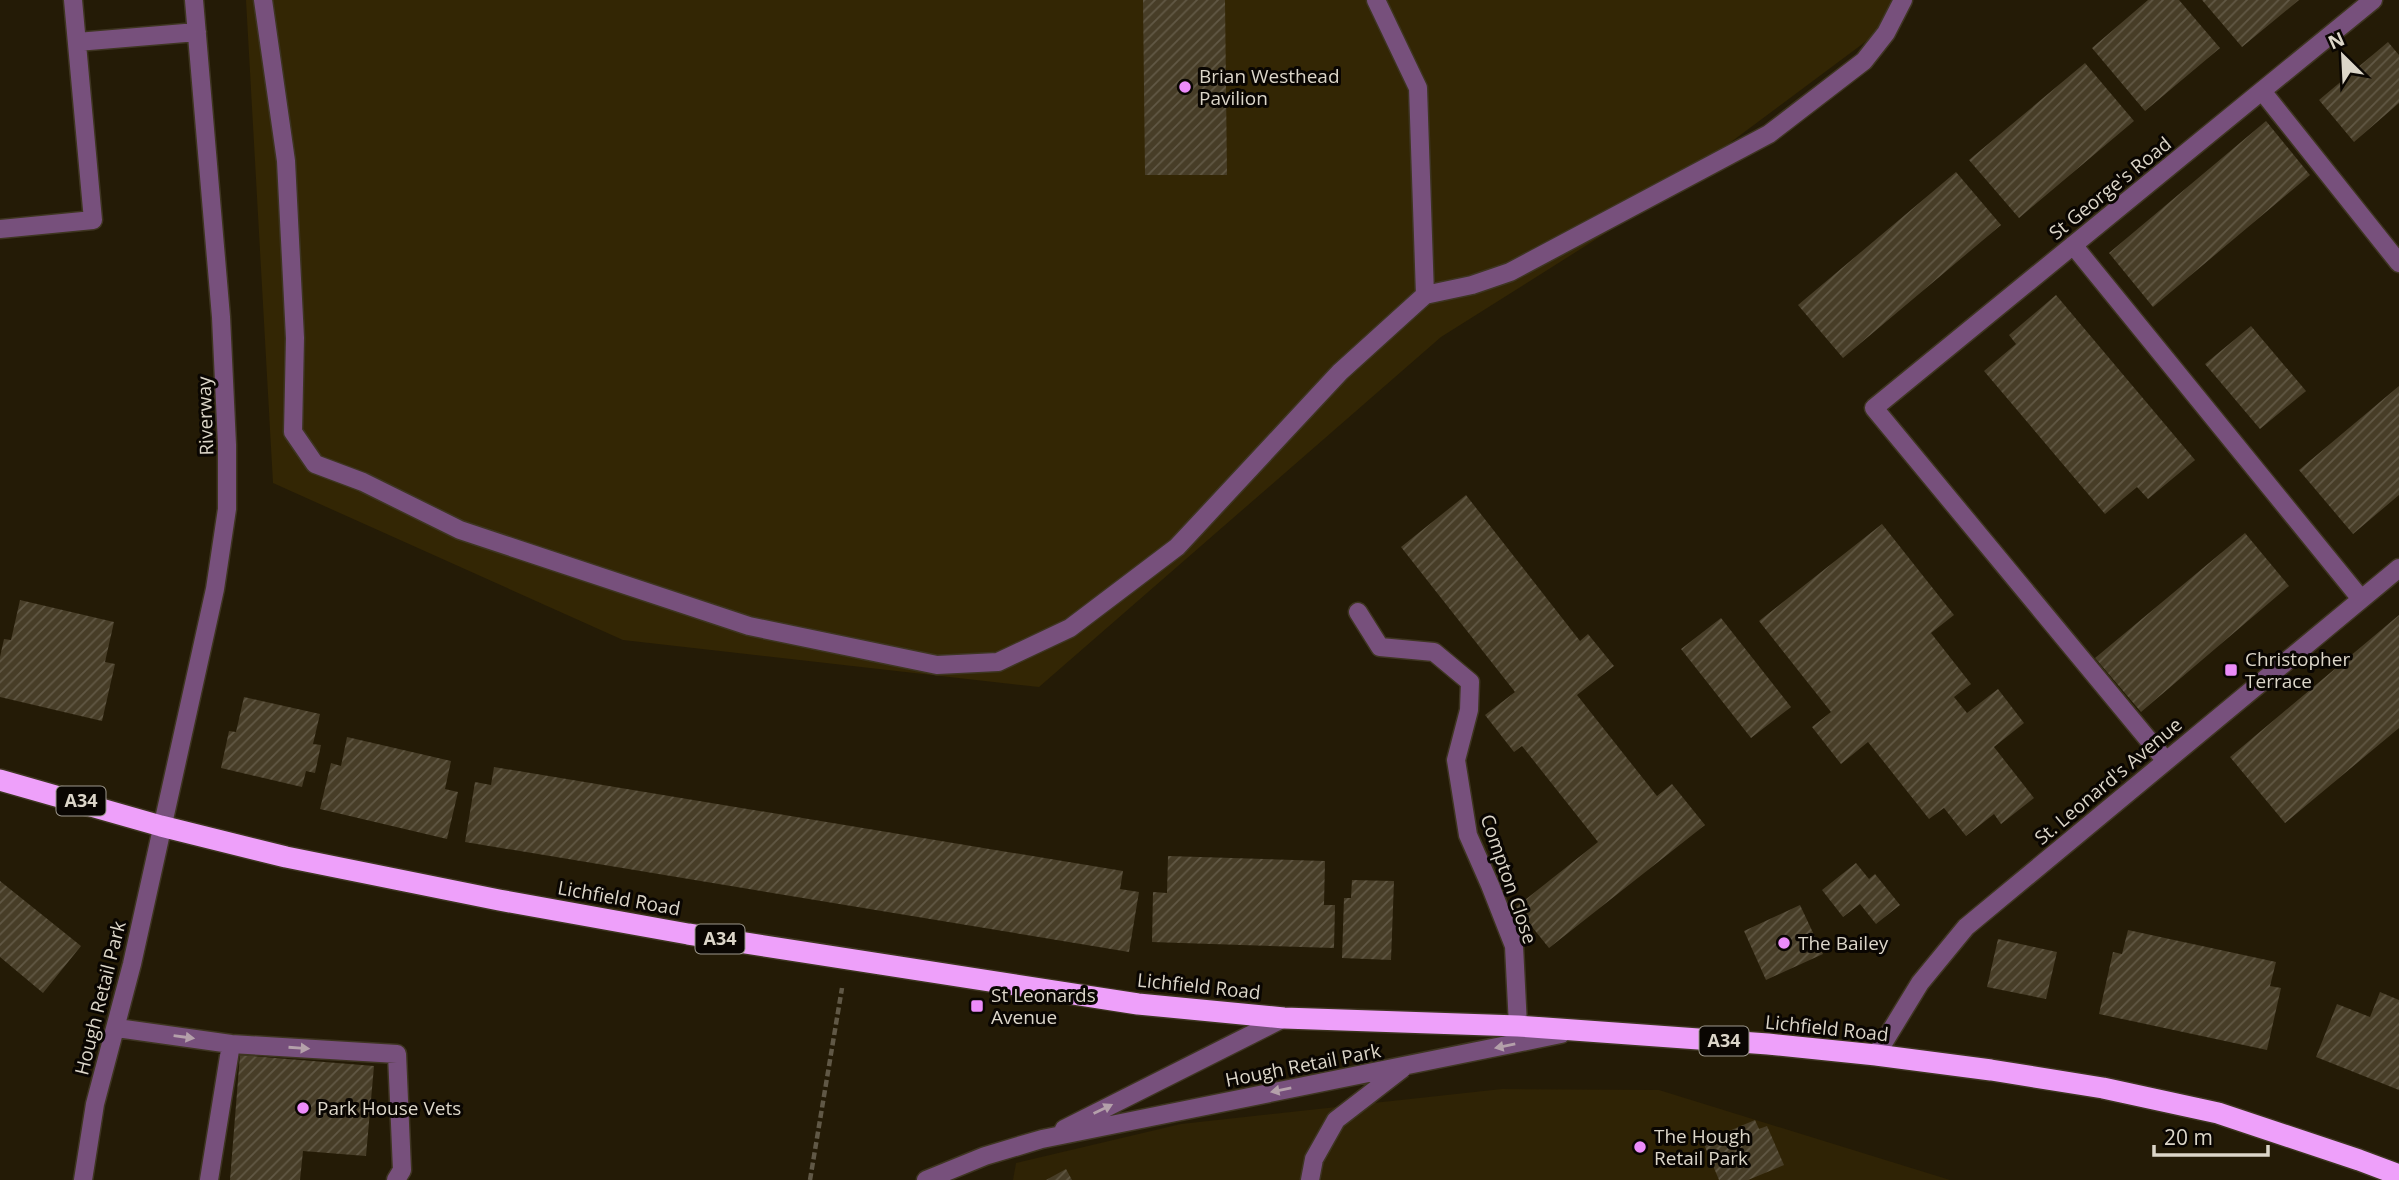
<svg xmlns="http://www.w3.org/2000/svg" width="2399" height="1180" viewBox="0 0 2399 1180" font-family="'Open Sans',sans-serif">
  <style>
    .built { fill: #2f2305 }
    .green { fill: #332604 }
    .building { fill: url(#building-hatch) }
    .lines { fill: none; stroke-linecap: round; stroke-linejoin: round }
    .minor-casing { stroke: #3e3521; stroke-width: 21 }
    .highway-casing { stroke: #3e3521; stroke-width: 24 }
    .path { stroke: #605846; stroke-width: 4.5; stroke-dasharray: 7 3.5; stroke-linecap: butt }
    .minor { stroke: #77507c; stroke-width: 18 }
    .highway { stroke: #eea0fa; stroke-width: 21 }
    .oneway { fill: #b4a0aa }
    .poi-dot { fill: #ec8cfa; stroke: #0a0602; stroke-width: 2.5 }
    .labels { text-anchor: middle; stroke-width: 6; stroke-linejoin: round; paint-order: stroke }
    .shield { fill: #0a0602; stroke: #9d988d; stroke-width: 2 }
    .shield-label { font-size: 18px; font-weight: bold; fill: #dcd6c9 }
    .poi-label { font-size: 19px; fill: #dcd6c9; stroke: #0a0602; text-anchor: start }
    .street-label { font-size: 19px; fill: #dcd6c9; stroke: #0a0602 }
  </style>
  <defs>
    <pattern id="building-hatch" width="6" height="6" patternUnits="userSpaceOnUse" patternTransform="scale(1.75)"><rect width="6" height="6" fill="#473d27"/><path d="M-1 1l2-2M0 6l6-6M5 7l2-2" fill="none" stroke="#615845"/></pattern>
  </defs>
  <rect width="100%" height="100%" fill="#241b06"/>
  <path class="built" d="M1502,1089l157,1 291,90h-937l3,-17 165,-39z"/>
  <path class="green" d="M246,0h1663l-9,16 -275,205 -184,116 -402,350 -416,-47 -350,-157z"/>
  <path class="building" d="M1143,0h82l2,175h-82z
    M2148,0h31l41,48 -75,63 -53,-63z
    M2202,0h97l-57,47z
    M2388,42l11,13v48l-45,39 -35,-42z
    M2085,63l49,58 -115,97 -50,-58z
    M2266,121l44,54 -157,132 -44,-54z
    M1956,172l45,53 -158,133 -45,-53z
    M2056,295l139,165 -47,39 -11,-12 -32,27 -121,-143 32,-27 -7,-9z
    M2251,326l55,65 -46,38 -55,-65z
    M2399,386v109l-46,39 -54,-64z
    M1466,495l114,146 8,-7 26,32 -37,29 80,101 15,-12 33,41 -156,123 -33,-41 82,-65 -76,-96 -8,6 -29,-37 30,-23 -114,-145z
    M1882,524l72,91 -23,18 40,51 -17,13 13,16 31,-24 26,34 -30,24 40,51 -33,26 -7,-10 -28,22 -22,-28 -15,11 -61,-77 -27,22 -29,-37 19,-15 -72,-91z
    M2245,533l44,53 -148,126 -46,-54z
    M20,600l94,22 -9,40 10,2 -13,57 -102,-24v-40l4,-18 7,1z
    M2399,615v113l-114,95 -55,-66z
    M1721,618l70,89 -40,31 -70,-89z
    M244,697l76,17 -7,30 8,1 -6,28 -9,-2 -4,16 -81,-19 8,-37 7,1z
    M347,737l104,24 -6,28 13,3 -11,47 -127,-30 11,-46 10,3z
    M494,767l629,104 -3,18 19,3 -10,60 -664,-110 10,-60 16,3z
    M1168,856l157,5 -1,44h11l-1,43 -182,-6 1,-50 14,1z
    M1856,863l13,16 6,-5 25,31 -24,19 -16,-20 -17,13 -21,-27z
    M1352,880l42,1 -3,79 -49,-2 2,-60h7z
    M0,881l81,65 -38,47 -43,-36z
    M1800,905l23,49 -57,26 -22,-49z
    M2128,930l148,32 -6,24 11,2 -14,62 -168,-36 14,-62 9,2z
    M1998,939l59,13 -11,47 -59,-12z
    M2380,992l19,8v90l-83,-33 21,-53 33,13z
    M240,1055l134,11 -8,90 -63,-5 -3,29h-70z
    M1755,1120l4,9 8,-3 17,39 -36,15h-29l-16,-38z
    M1066,1169l6,11h-26z"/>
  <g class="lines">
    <g class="minor-casing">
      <path id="minor" d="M263,0l23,161 9,177 -2,94 22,32 48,18 97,48 289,96 188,39 61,-3 72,-34 107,-81 163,-175 85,-77 -7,-207 -42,-88
        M77,42l120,-10
        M2262,91l137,172
        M0,229l93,-9 -20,-220
        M2073,245l288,354
        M1425,295l47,-10 38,-13 259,-138 95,-73 22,-28 17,-33
        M1358,612l22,35 54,5 36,30 -1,28 -13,50 12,75 22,50 24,61 4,80
        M2166,761l-292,-353 499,-408
        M117,1028l114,16 -22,136
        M231,1044l166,10 5,116 -6,10
        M1876,1055l44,-72 46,-56 433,-359
        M1064,1129l220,-111
        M83,1180l12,-76 37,-140 83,-375 12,-80v-64l-6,-128 -27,-317
        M926,1180l59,-24 57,-17 519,-105
        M1310,1180l4,-21 22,-39 66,-51"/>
    </g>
    <g class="highway-casing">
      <path id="highway" d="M0,780l161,46 125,31 213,43 189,34 450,70 146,14 234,8 250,18 108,11 115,15 112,18 115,25 141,47 40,15"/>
    </g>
    <path class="path" d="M810,1180l32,-192"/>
    <use href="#minor" class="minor"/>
    <use href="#highway" class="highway"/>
  </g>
  <defs><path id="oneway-solid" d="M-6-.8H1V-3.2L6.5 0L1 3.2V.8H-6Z" transform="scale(1.75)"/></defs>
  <g class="oneway">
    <use href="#oneway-solid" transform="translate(184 1037) rotate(8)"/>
    <use href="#oneway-solid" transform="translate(1505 1046) rotate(168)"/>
    <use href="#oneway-solid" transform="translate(299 1048) rotate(4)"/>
    <use href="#oneway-solid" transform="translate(1281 1090) rotate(169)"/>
    <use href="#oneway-solid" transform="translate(1103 1109) rotate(-26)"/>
  </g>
  <g class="poi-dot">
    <circle cx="1185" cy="87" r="7"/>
    <rect x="2224" y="663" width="14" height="14" rx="3.5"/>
    <circle cx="1784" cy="943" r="7"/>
    <rect x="970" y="999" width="14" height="14" rx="3.5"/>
    <circle cx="303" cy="1108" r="7"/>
    <circle cx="1640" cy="1147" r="7"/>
  </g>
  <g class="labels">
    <g class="shield">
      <rect x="56.5" y="786.5" width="49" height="29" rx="5"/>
      <rect x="695.5" y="924.5" width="49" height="29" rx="5"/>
      <rect x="1699.5" y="1026.5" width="49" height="29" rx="5"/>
    </g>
    <g class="shield-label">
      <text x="81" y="807">A34</text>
      <text x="720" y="945">A34</text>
      <text x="1724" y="1047">A34</text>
    </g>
    <g class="poi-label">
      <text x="1199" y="83">Brian Westhead<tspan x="1199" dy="22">Pavilion</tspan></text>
      <text x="2245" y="666">Christopher<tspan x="2245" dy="22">Terrace</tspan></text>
      <text x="1798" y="950">The Bailey</text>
      <text x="991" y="1002">St Leonards<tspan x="991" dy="22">Avenue</tspan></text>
      <text x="317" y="1115">Park House Vets</text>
      <text x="1654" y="1143">The Hough<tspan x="1654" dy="22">Retail Park</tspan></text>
    </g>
    <g class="street-label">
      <text transform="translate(2110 188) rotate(-39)" y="7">St George's Road</text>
      <text transform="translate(205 416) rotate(-92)" y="7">Riverway</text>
      <text transform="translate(2108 781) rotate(-40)" y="7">St. Leonard's Avenue</text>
      <text transform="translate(1509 879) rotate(71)" y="7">Compton Close</text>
      <text transform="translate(619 898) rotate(10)" y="7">Lichfield Road</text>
      <text transform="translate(1199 986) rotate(6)" y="7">Lichfield Road</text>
      <text transform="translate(100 998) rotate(-76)" y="7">Hough Retail Park</text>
      <text transform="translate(1827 1028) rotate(6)" y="7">Lichfield Road</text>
      <text transform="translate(1303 1065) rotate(-11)" y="7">Hough Retail Park</text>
    </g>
  </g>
  <g transform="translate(2343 56) rotate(336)" stroke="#0a0602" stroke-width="5" paint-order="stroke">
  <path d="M0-5L12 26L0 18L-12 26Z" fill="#dcd6c9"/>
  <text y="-10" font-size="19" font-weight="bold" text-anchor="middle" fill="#dcd6c9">N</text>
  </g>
  <path d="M2154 1145v10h114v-10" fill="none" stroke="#dcd6c9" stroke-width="3.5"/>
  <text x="2164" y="1145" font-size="21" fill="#dcd6c9" stroke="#0a0602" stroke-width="5" paint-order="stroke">20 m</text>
</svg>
